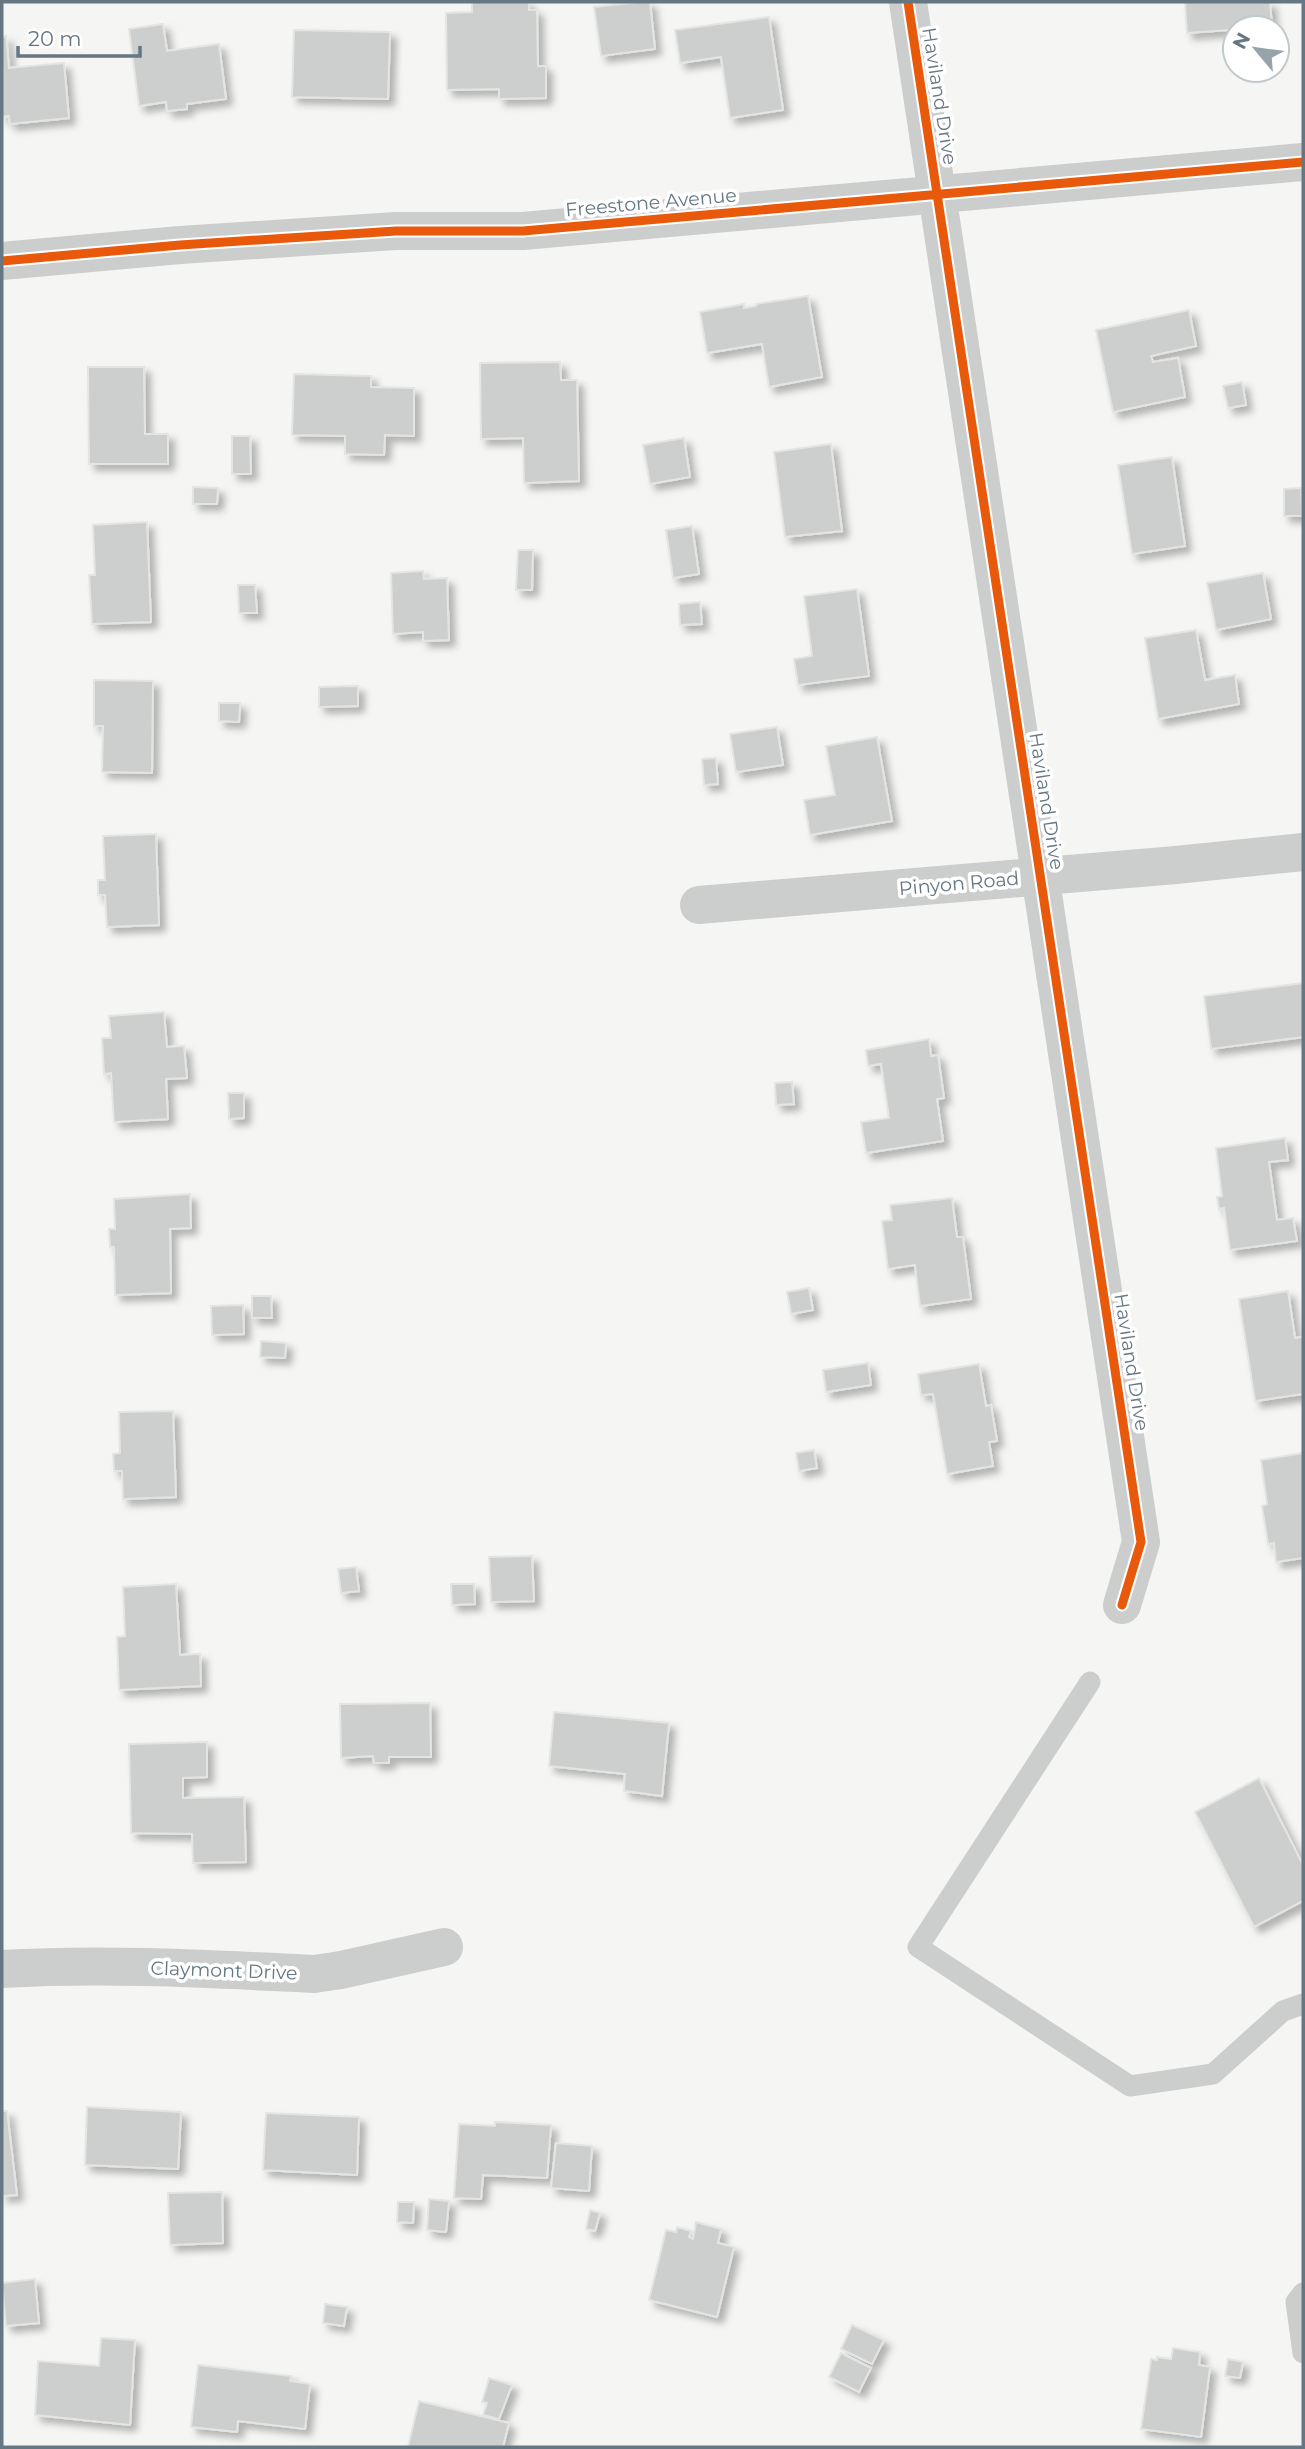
<svg xmlns="http://www.w3.org/2000/svg" width="1305" height="2449" viewBox="0 0 1305 2449" font-family="Montserrat,sans-serif">
  <style>
    .building { fill: #cdcece; stroke: #e4e4e3; stroke-width: 2; filter: url(#shadow) }
    .lines { fill: none; stroke-linecap: round; stroke-linejoin: round }
    .lane { stroke: #cccece; stroke-width: 21 }
    .street { stroke: #cccece; stroke-width: 38 }
    .cycleway-casing { stroke: #fff; stroke-width: 13 }
    .cycleway { stroke: #e8590c; stroke-width: 9 }
    .labels { text-anchor: middle; stroke-width: 7; stroke-linejoin: round; paint-order: stroke }
    .street-label { font-size: 19px; fill: #657783; stroke: #fff }
  </style>
  <defs>
    <filter id="shadow"><feDropShadow dx="6" dy="6" stdDeviation="3.5" flood-color="#0004"/></filter>
  </defs>
  <rect width="100%" height="100%" fill="#f5f5f3"/>
  <path class="building" d="M472,2h57v8h8l1,56h8v32l-47,1v-10l-52,1 -1,-77 26,-1z
    M641,2h9l5,47 -54,7 -7,-49z
    M1185,2h85l2,25 -85,6z
    M769,17l14,93 -53,8 -9,-61 -41,6 -5,-33z
    M163,24l4,27 52,-7 7,55 -39,5v5l-20,2 -1,-9 -27,4 -10,-77z
    M294,30l96,2 -2,67 -96,-2z
    M6,36l3,32 55,-5 5,55 -59,6 -1,-8 -7,1v-80z
    M808,296l14,81 -53,10 -7,-43 -55,9 -7,-41 44,-8v4l12,-2v-2z
    M1189,310l7,36 -45,10 2,6 25,-4 7,39 -72,15 -17,-82z
    M560,362l1,18h16l2,101 -55,2 -1,-45 -42,1 -1,-76z
    M88,367h56l1,67h23v30h-79z
    M294,374l77,2v11l43,1v48l-29,-1 -1,20 -39,-1v-18l-53,-1z
    M1242,382l4,23 -18,3 -5,-22z
    M232,436h18l1,38h-19z
    M684,438l6,39 -40,7 -7,-39z
    M831,444l11,87 -57,6 -11,-85z
    M1172,457l13,89 -53,8 -14,-89z
    M193,487l25,1 -1,16h-24z
    M1301,488l1,28h-18v-27z
    M147,522l4,100 -59,2 -3,-49h6l-2,-50z
    M692,526l7,48 -26,4 -7,-48z
    M518,550h15l-1,40h-16z
    M423,571l1,8 23,-1 2,62 -26,1v-9l-30,2 -2,-61z
    M1263,573l8,46 -55,11 -9,-47z
    M238,585h17l2,28h-18z
    M857,589l12,87 -71,9 -4,-26 18,-3 -8,-60z
    M700,602l2,22 -22,1 -1,-21z
    M1196,630l9,50 30,-5 4,29 -81,15 -13,-81z
    M94,680l59,1 -1,92 -50,-1 1,-46h-9z
    M358,686v20l-39,1v-20z
    M219,703h21l-1,19 -20,-1z
    M777,727l6,38 -47,7 -6,-38z
    M877,737l15,84 -82,14 -6,-35 31,-5 -9,-49z
    M716,758l2,26 -14,1 -2,-26z
    M156,834l3,91 -52,2 -2,-32h-7v-15h7l-2,-44z
    M1303,983v54l-92,12 -7,-53z
    M164,1012l3,35 17,-1 3,32 -21,1 2,40 -54,3 -3,-49 -7,1 -2,-36h9l-2,-22z
    M929,1039l2,17 7,-1 6,43 -7,1 6,42 -77,12 -5,-31 28,-4 -8,-54 -13,2 -2,-16z
    M792,1082l2,22 -18,1 -1,-22z
    M228,1093h16v25l-15,1z
    M1285,1138l3,22 -19,2 8,58 16,-2 4,23 -67,9 -6,-42 -5,1 -2,-12 5,-1 -6,-48z
    M190,1194l1,34 -21,1 1,64 -56,2 -1,-48h-4l-1,-18h6l-1,-30z
    M952,1198l5,39h6l8,62 -51,7 -5,-41 -27,4 -6,-48 10,-1 -2,-15z
    M809,1288l4,22 -22,4 -4,-22z
    M1288,1291l7,47 8,-1v57l-48,7 -16,-102z
    M252,1296h19l1,22h-20z
    M243,1305l1,29 -32,1 -1,-29z
    M261,1341l25,2 -1,15 -25,-1z
    M868,1363l3,22 -45,7 -3,-22z
    M979,1364l7,42 5,-1 6,36 -8,1 4,24 -46,8 -14,-80 -12,1 -3,-21z
    M173,1411l3,86 -53,2 -1,-28h-8l-1,-17 7,-1 -1,-41z
    M814,1450l3,18 -18,3 -3,-18z
    M1303,1453v105l-27,4 -2,-19 -6,1 -6,-38 5,-2 -6,-44z
    M532,1556l2,45 -43,1 -2,-45z
    M356,1567l3,24 -18,2 -3,-24z
    M176,1584l4,71 20,-1 1,32 -82,4 -2,-53 8,-1 -2,-49z
    M451,1584h23l1,20 -23,1z
    M430,1703l1,54h-42v6h-15l-1,-7 -32,2 -1,-54z
    M554,1712l115,11 -7,73 -38,-5 1,-17 -76,-8z
    M207,1742v35l-24,1v20l61,-1 2,65 -53,1 -1,-29 -61,-1 -2,-89z
    M1259,1778l44,87v36l-49,26 -59,-115z
    M87,2107l94,5 -3,57 -93,-4z
    M2,2111h5l10,84 -15,1z
    M266,2113l93,4 -2,58 -94,-5z
    M495,2122l56,3 -4,53 -64,-3 -2,24 -27,-1 5,-74 36,2z
    M556,2143l36,3 -3,45 -38,-3z
    M222,2192l1,51 -53,2 -2,-52z
    M429,2199l20,2 -3,31 -19,-2z
    M398,2202h16l-1,21 -16,-1z
    M590,2210l10,3 -5,18 -9,-2z
    M696,2222l25,7 -3,14 16,4 -17,70 -68,-17 17,-70 10,2 1,-5 14,4 -2,6 4,2z
    M35,2279l4,44 -33,3 -4,-43z
    M325,2304l22,3 -3,19 -21,-3z
    M852,2325l32,15 -12,24 -31,-15z
    M101,2338l34,2 -5,85 -95,-10 3,-54 61,5z
    M1173,2348l27,4 -1,13 11,2 -9,70 -60,-8 10,-70 6,1v-3l14,2z
    M841,2353l30,15 -12,24 -30,-15z
    M1228,2359l15,3 -3,16 -15,-2z
    M198,2365l93,11 -1,5 20,3 -5,45 -67,-8 -1,11 -46,-5z
    M489,2378l23,7 -13,34 -16,-4 4,-12 -5,-1z
    M419,2401l90,22 -6,24h-95z"/>
  <g class="lines">
    <path class="lane" d="M1090,1682l-172,265 212,139 83,-12 70,-63 20,-7
      M1303,2293l-7,9 7,51"/>
    <path class="street" d="M908,2l233,1540 -19,63
      M2,261l178,-16 216,-14h127l780,-69
      M699,905l477,-40 127,-13
      M2,1969c104,-6 208,0 312,5l27,-4 103,-23"/>
    <g class="cycleway-casing">
      <path id="cycleway" d="M908,2l233,1540 -19,63
        M2,261l178,-16 216,-14h127l780,-69"/>
    </g>
    <use href="#cycleway" class="cycleway"/>
  </g>
  <g class="labels">
    <g class="street-label">
      <text transform="translate(940 96) rotate(81)" y="7">Haviland Drive</text>
      <text transform="translate(651 202) rotate(-5)" y="7">Freestone Avenue</text>
      <text transform="translate(1047 801) rotate(81)" y="7">Haviland Drive</text>
      <text transform="translate(959 883) rotate(-5)" y="7">Pinyon Road</text>
      <text transform="translate(1132 1362) rotate(81)" y="7">Haviland Drive</text>
      <text transform="translate(224 1970) rotate(2)" y="7">Claymont Drive</text>
    </g>
  </g>
  <rect width="1305" height="2449" fill="none" stroke="#657783" stroke-width="7"/>
  <g transform="translate(1256 49) rotate(299)"><circle r="33" fill="#ffffff" stroke="#c1c9cd" stroke-width="2"/>
  <path d="M0-5L12 26L0 18L-12 26Z" fill="#97a3aa"/>
  <text y="-10" font-size="19" font-weight="bold" text-anchor="middle" fill="#657783">N</text>
  </g>
  <path d="M18 46v10h122v-10" fill="none" stroke="#657783" stroke-width="3.5"/>
  <text x="28" y="46" font-size="21" fill="#657783" stroke="#ffffff" stroke-width="5" paint-order="stroke">20 m</text>
</svg>
